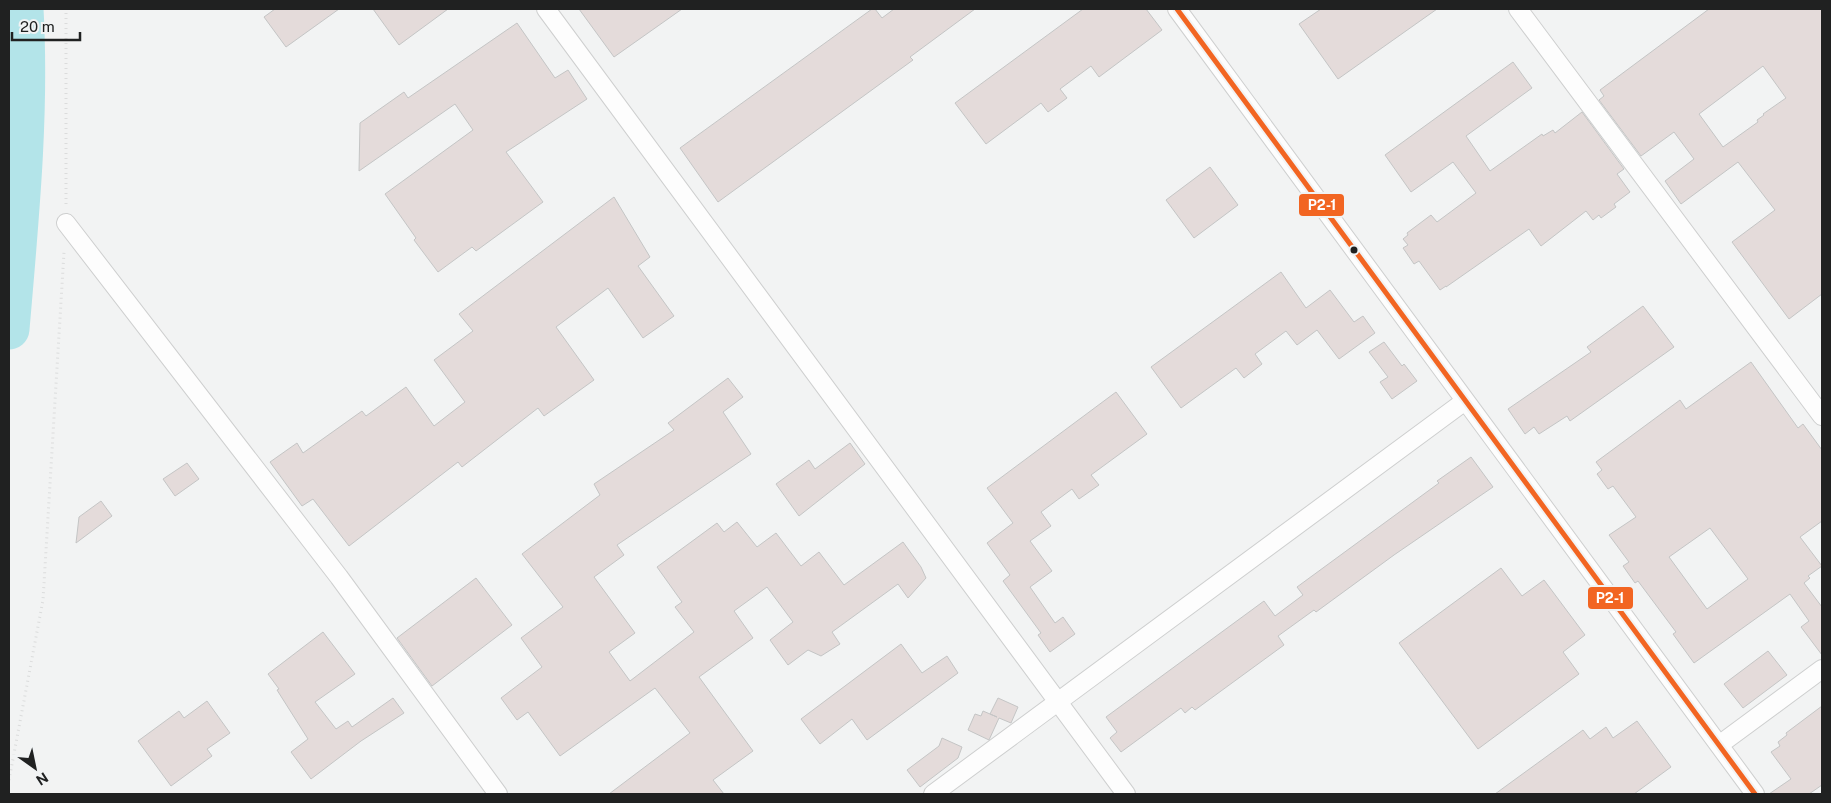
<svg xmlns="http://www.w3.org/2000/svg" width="1831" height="803" viewBox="0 0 1831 803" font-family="'Public Sans',sans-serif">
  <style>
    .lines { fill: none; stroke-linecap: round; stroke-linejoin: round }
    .river { stroke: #b3e4e9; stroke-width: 41 }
    .building { fill: #e4dbda; stroke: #c4c5c5; fill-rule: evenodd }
    .street-casing { stroke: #cecfcf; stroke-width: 20 }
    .path { stroke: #dbdcdc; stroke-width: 3; stroke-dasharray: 1 4; stroke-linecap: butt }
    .street { stroke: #fdfdfd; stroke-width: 18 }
    .bus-1-casing { stroke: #f1f3f4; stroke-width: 9 }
    .bus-1 { stroke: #f26522; stroke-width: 5 }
    .bus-dot { fill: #202121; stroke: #f1f3f4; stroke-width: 2 }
    .line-badge { stroke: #f1f3f4; stroke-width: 2 }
    .badge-label { font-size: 14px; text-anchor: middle; font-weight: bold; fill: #fff }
  </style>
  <rect width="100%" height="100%" fill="#f2f3f3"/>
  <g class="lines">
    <path class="river" d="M9,329c9,-106 20,-214 14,-320"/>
  </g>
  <path class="building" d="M275,9h64l-53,38 -22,-30z
    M373,9h75l-49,36z
    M579,9h103l-68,48z
    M872,9h3l7,9 12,-9h81l-65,48 3,3 -195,142 -38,-54z
    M1083,9h63l16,21 -63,47 -8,-11 -31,23 7,9 -19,14 -7,-9 -55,41 -31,-41z
    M1321,9h116l-99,70 -39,-55z
    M1709,9h113v285l-33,25 -57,-77 43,-32 -37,-48 -57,42 -16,-23 29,-22 -20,-27 -33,24 -42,-56 5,-4 -4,-6zM1763,66l23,32 -23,16 1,1 -7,5 1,2 -35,25 -24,-33z
    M517,23l38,55 13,-8 19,29 -81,53 37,50 -67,49 -4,-4 -34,25 -24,-32 2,-2 -31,-44 88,-64 -18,-26 -96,67 1,-48 44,-31 4,6z
    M1513,62l19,26 -66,48 24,35 52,-37 1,2 10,-6 2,3 27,-21 42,57 -7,5 13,18 -16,12 2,3 -15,11 -2,-3 -6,5 -7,-9 -45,35 -12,-17 -83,58v-1l-6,4 -21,-29 -5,3 -11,-16 5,-3 -5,-6 5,-4 -1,-2 24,-18 6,7 39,-29 -23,-31 -42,30 -26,-37z
    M1210,167l28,38 -44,33 -28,-38z
    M614,197l36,60 -12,9 36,50 -31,22 -35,-50 -52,39 38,53 -50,36 -6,-8 -76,59 -4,-5 -109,84 -36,-47 -11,7 -32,-44 27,-19 6,10 59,-42 4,5 40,-29 28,39 31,-24 -31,-42 39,-29 -14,-17z
    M1281,272l25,36 24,-18 24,32 9,-6 12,17 -36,26 -22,-29 -20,15 -11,-14 -31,23 7,10 -18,14 -8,-10 -55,40 -30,-41z
    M1643,306l31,41 -104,74 -3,-5 -28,18 -5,-7 -9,7 -17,-25 83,-57 -4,-5z
    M1384,342l18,24 2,-2 13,17 -25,18 -12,-17 8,-5 -19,-25z
    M1751,362l47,66 5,-4 19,26v71l-22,16 22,29 -14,10 2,2 -6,5 18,24v48l-21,-28 8,-6 -19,-27 -96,69 -21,-29 3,-2 -38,-51 -3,2 -12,-17 6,-4 -20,-27 27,-18 -23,-31 -5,3 -11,-15 5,-4 -6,-8 84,-62 6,9zM1710,528l38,51 -41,30 -38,-52z
    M728,378l15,19 -20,15 28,42 -134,91 7,10 -30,22 41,56 -26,19 21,29 64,-49 -19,-25 7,-5 -25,-35 60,-44 7,9 13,-10 20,25 19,-14 25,33 18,-14 25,33 59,-43 18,25 5,11 -18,20 -10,-14 -66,48 8,12 -19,12 -13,-6 -20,15 -18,-25 23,-18 -26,-35 -33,24 19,27 -54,39 54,74 -40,29 11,14h-115l81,-61 -35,-45 -95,68 -32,-44 -11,8 -16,-22 41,-31 -21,-29 42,-31 -41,-53 78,-59 -6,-11 80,-54 -6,-7z
    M1116,392l31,42 -56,41 8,10 -20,14 -7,-10 -31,23 10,14 -21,15 22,30 -22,16 25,36 8,-6 12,17 -25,18 -12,-17 3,-2 -38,-52 7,-6 -23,-32 26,-20 -26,-35z
    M850,443l15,21 -66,52 -23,-32 33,-24 6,9z
    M1471,457l22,30 -99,68 -78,57 -2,-2 -36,26 6,9 -89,65 -3,-3 -7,6 -4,-5 -60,44 -11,-14 7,-6 -11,-15 158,-116 11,15 28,-21 -6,-8 142,-104 -2,-2z
    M187,463l12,16 -24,17 -12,-17z
    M101,501l11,15 -36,27 3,-26z
    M1501,568l21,28 22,-16 41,55 -22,17 16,22 -101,75 -79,-106z
    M476,578l36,47 -80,61 -35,-48z
    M323,632l32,42 -40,28 21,27 12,-8 4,6 41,-29 11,15 -43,28 -50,38 -20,-27 17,-13 -31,-49 2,-1 -11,-15z
    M901,644l21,29 25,-17 11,17 -91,67 -15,-21 -32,25 -19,-25z
    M1768,651l19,24 -44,33 -19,-24z
    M998,698l20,9 -7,16 -12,-5 -10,22 -21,-10 7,-16 6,2 2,-5 14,6 -7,-3z
    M207,701l23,32 -23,16 5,7 -41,30 -33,-45 41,-30 5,7z
    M1822,706v79l-13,9h-40l22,-15 -20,-27 9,-6 -2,-4 9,-7 -1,-2z
    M1637,721l34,46 -37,27h-139l88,-64 7,9 16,-12 7,11z
    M942,738l20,9 -4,11 -38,29 -13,-17 32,-24z"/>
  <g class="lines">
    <g class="street-casing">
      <path id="street" d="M546,9l580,785
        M1177,9l578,785
        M1518,9l304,407
        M66,223l273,354 159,217
        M1719,745l103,-76
        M933,794l532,-393"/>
    </g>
    <path class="path" d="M66,204v-195
      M9,780l34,-180 21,-348"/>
    <use href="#street" class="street"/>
    <g class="bus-1-casing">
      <path id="bus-1" d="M1177,9l578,785"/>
    </g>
    <use href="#bus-1" class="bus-1"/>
  </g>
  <circle class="bus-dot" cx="1354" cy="250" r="4.5"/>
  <g class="line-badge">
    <rect x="1298" y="193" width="47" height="24" rx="5" fill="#f26522"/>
    <rect x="1587" y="586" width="47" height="24" rx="5" fill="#f26522"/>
  </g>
  <g class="badge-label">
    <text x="1322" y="210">P2-1</text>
    <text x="1610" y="603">P2-1</text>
  </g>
  <rect width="1831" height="803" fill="none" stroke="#202121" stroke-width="20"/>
  <g transform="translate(35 768) rotate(147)" stroke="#f1f3f4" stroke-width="4" paint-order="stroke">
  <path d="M0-4L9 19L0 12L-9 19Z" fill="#202121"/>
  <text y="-8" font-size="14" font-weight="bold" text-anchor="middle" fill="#202121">N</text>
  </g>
  <path d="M12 32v8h68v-8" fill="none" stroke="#202121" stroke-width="2.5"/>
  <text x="20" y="32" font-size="15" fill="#202121" stroke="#f1f3f4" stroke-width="4" paint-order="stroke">20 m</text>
</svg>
